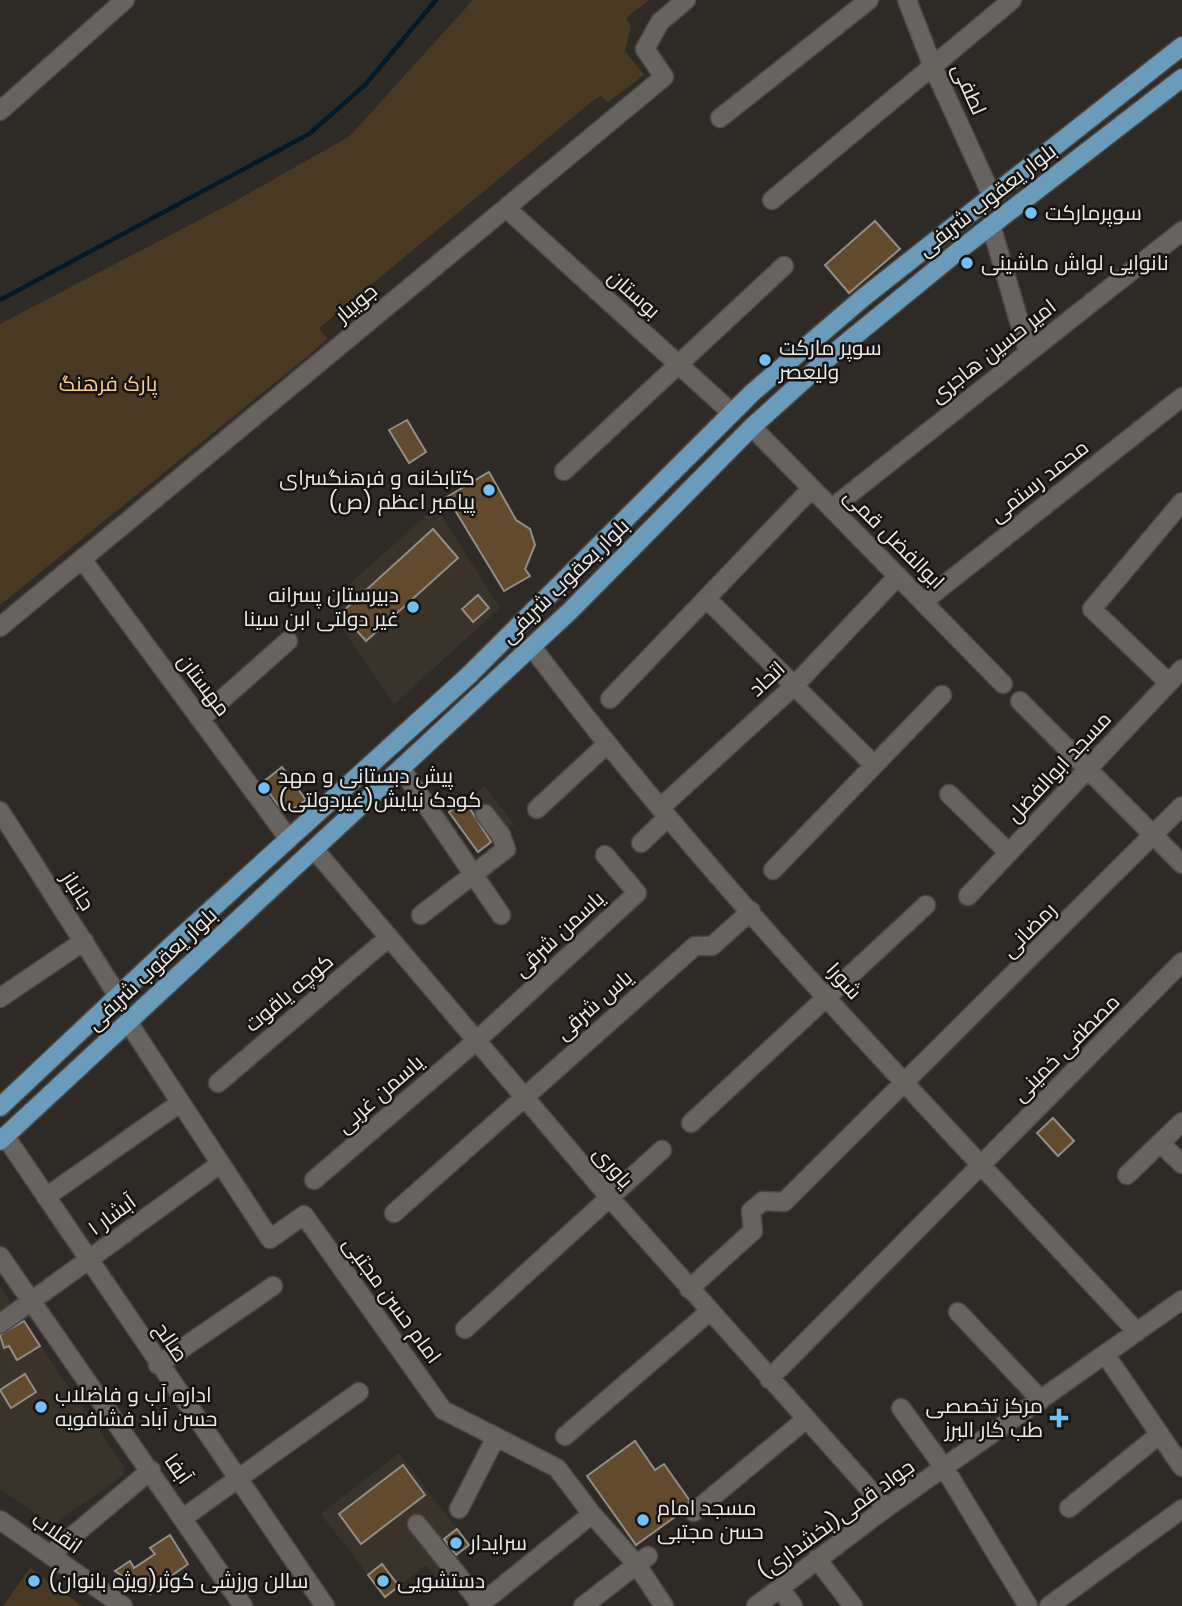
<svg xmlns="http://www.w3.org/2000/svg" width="1182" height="1606" viewBox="0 0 1182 1606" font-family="Poppins,Cairo,sans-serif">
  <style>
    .built { fill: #3a332a }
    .green { fill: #4b3a23 }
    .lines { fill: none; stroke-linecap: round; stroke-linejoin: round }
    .stream { stroke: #011929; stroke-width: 4.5 }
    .building { fill: #624a2c; stroke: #918d88; stroke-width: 2 }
    .minor-casing { stroke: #4a4744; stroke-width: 21 }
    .major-casing { stroke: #4a4744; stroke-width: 21 }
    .minor { stroke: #67635f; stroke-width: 18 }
    .major { stroke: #6a9bbb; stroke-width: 18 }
    .poi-dot { fill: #73c0f6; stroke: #151412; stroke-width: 2.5 }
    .labels { text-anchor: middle; stroke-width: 5; stroke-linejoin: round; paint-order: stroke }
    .street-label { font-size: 21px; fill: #edeae8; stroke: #151412 }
    .poi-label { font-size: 21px; fill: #edeae8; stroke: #151412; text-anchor: start }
    .park-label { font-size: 21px; fill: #f6cb95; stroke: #151412 }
  </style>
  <rect width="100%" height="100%" fill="#2e2b27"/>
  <path class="built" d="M436,507l64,101 -106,96 -68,-99z
    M485,786l29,39 -36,27 -13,-51z
    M0,1287l125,181 -3,8 -66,47h-6l-50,-34z
    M399,1453l70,92 -14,11 30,39 -33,-18 -10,8 -16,-20 -41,32 -64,-83z"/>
  <path class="green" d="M473,0h176l-23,18 5,8 -6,25 19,24 -36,27 -7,-6 -11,7 -271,225 8,11 -20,18 -307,248v-281l232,-121 118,-67z
    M30,1568l52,38h-79z"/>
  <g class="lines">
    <path class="stream" d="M0,300l309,-166 56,-49 71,-85"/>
  </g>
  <path class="building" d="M875,221l25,28 -51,44 -24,-28z
    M407,420l19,32 -17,11 -20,-33z
    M489,472l27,48 14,9 5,16 -10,24 5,7 -26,15 -57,-94z
    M433,529l25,29 -92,83 -25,-28z
    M478,595l11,13 -16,14 -11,-13z
    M282,767l24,33 -16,11 -7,1 -21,-29z
    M465,801l26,41 -13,10 -29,-40z
    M1053,1118l21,23 -16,15 -21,-23z
    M24,1321l16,25 -23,14 -8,-14 -5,2 -4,-13z
    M25,1374l11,18 -25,16 -11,-18z
    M635,1441l20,29 9,-6 26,37 -7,10 -47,34 -49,-69z
    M403,1465l22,30 -64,49 -22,-30z
    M457,1529l12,16 -13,10 -12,-16z
    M170,1535l18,29 -39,28 2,3 -36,-24 15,-10 4,7 21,-14 -5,-6z
    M382,1564l17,22 -14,11 -17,-22z"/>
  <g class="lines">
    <g class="minor-casing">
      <path id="minor" d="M907,0l26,67 59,129
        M0,111l125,-111
        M720,118l149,-118
        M772,200l240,-200
        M506,208l226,205
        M991,225l37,127
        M752,427l251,257
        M564,471l220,-205
        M832,508l350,-277
        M82,559l207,280
        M707,599l167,166
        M924,601l258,-204
        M0,627l664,-550 -19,-28 15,-27 26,-22
        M532,647c183,243 398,462 605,685
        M1169,683l-77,-74 90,-107
        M610,699l201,-210
        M1020,701l162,163
        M200,719l88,-78
        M401,768l100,147
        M949,794l60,59
        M660,808l134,-122 104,-110
        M537,809l69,-64
        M0,811l118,185
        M641,843l27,-26
        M314,849l296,349 276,310
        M773,870l169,-175
        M968,896l214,-227
        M421,915l85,-66 -5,-14 -16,-21
        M0,998l84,-57
        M128,1022l142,217 34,-24 139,195 114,58 35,46 45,51 27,41
        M218,1083l170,-145
        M691,1123l235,-218
        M5,1136l320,470
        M1160,1143l22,21
        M1127,1175l55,-53
        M314,1180l161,-138 162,-149 -32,-38
        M46,1197l134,-94
        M394,1213l301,-267h17l39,-35
        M0,1256l243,350
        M689,1289l64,-58 -2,-20 12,-10 21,1 398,-396
        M958,1312l83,88
        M0,1324l220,-160
        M465,1329l197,-179
        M1105,1354l77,113
        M158,1365l115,-79
        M769,1379l413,-417
        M901,1408l44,61 83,137
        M565,1436l144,-124
        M1069,1508l91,-74
        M459,1509l37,-72
        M694,1512l111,-92
        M183,1518l176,-126
        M0,1520l123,86
        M417,1524l64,80
        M50,1555l101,-85
        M817,1559l36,47
        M780,1588l13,18
        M478,1606l114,-92
        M583,1606l65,-50
        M756,1606l130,-98 296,-208
        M1049,1606l133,-97"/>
    </g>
    <g class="major-casing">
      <path id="major" d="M0,1107l172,-162 296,-269 284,-283 112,-96 318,-251
        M0,1141l570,-530 182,-184 83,-75 127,-104 220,-170"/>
    </g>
    <use href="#minor" class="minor"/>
    <use href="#major" class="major"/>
  </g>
  <g class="poi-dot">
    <circle cx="1031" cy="213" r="7"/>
    <circle cx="967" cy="263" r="7"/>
    <circle cx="765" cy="360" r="7"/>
    <circle cx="489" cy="490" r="7"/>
    <circle cx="413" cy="607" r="7"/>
    <circle cx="264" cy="788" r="7"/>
    <circle cx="41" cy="1407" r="7"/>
    <path d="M1055.5 1407.5h7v7h7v7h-7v7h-7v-7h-7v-7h7z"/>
    <circle cx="643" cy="1520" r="7"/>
    <circle cx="456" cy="1543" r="7"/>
    <circle cx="34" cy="1581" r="7"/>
    <circle cx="383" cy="1581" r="7"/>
  </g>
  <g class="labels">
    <g class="street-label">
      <text transform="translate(969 89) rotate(66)" y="7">لطفی</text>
      <text transform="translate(987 200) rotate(-38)" y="7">بلوار یعقوب شریفی</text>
      <text transform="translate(634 294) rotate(42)" y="7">بوستان</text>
      <text transform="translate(356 303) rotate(-40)" y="7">جویبار</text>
      <text transform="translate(993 351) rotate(-38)" y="7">امیر حسین هاجری</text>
      <text transform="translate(1039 481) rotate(-38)" y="7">محمد رستمی</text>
      <text transform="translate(894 539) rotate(45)" y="7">ابوالفضل قمی</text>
      <text transform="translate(565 581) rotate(-44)" y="7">بلوار یعقوب شریفی</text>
      <text transform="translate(767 679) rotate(-43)" y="7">اتحاد</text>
      <text transform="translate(204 685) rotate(53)" y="7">مهستان</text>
      <text transform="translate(1059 767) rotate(-47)" y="7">مسجد ابوالفضل</text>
      <text transform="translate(78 891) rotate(57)" y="7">جانباز</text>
      <text transform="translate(1029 930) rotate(-45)" y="7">رمضانی</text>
      <text transform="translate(559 934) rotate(-43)" y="7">یاسمن شرقی</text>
      <text transform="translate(152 969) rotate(-43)" y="7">بلوار یعقوب شریفی</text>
      <text transform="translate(844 981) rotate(48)" y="7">شورا</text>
      <text transform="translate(289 993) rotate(-40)" y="7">کوچه یاقوت</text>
      <text transform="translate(594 1005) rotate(-41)" y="7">یاس شرقی</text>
      <text transform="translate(1066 1048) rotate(-45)" y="7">مصطفی خمینی</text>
      <text transform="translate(380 1094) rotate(-41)" y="7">یاسمن غربی</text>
      <text transform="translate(613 1167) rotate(49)" y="7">یاوری</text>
      <text transform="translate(112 1215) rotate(-36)" y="7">آبشار ۱</text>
      <text transform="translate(392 1300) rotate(54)" y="7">امام حسن مجتبی</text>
      <text transform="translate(171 1342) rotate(56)" y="7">صالح</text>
      <text transform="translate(178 1469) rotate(55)" y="7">آبفا</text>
      <text transform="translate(836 1519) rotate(-36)" y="7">جواد قمی(بخشداری)</text>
      <text transform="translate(57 1533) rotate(35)" y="7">انقلاب</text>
    </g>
    <g class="poi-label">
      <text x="1045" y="220">سوپرمارکت</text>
      <text x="981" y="270">نانوایی لواش ماشینی</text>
      <text x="779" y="355">سوپر مارکت<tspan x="779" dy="24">ولیعصر</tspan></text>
      <text x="475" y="485" text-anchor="end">کتابخانه و فرهنگسرای<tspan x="475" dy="24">پیامبر اعظم (ص)</tspan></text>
      <text x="399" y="602" text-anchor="end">دبیرستان پسرانه<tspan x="399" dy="24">غیر دولتی ابن سینا</tspan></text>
      <text x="278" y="783">پیش دبستانی و مهد<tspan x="278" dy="24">کودک نیایش(غیردولتی)</tspan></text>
      <text x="55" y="1402">اداره آب و فاضلاب<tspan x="55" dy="24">حسن آباد فشافویه</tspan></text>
      <text x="1043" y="1413" text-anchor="end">مرکز تخصصی<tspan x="1043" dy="24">طب کار البرز</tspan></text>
      <text x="657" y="1515">مسجد امام<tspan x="657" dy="24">حسن مجتبی</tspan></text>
      <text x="470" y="1550">سرایدار</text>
      <text x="48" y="1588">سالن ورزشی کوثر(ویژه بانوان)</text>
      <text x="397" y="1588">دستشویی</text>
    </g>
    <g class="park-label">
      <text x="108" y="391">پارک فرهنگ</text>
    </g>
  </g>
</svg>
